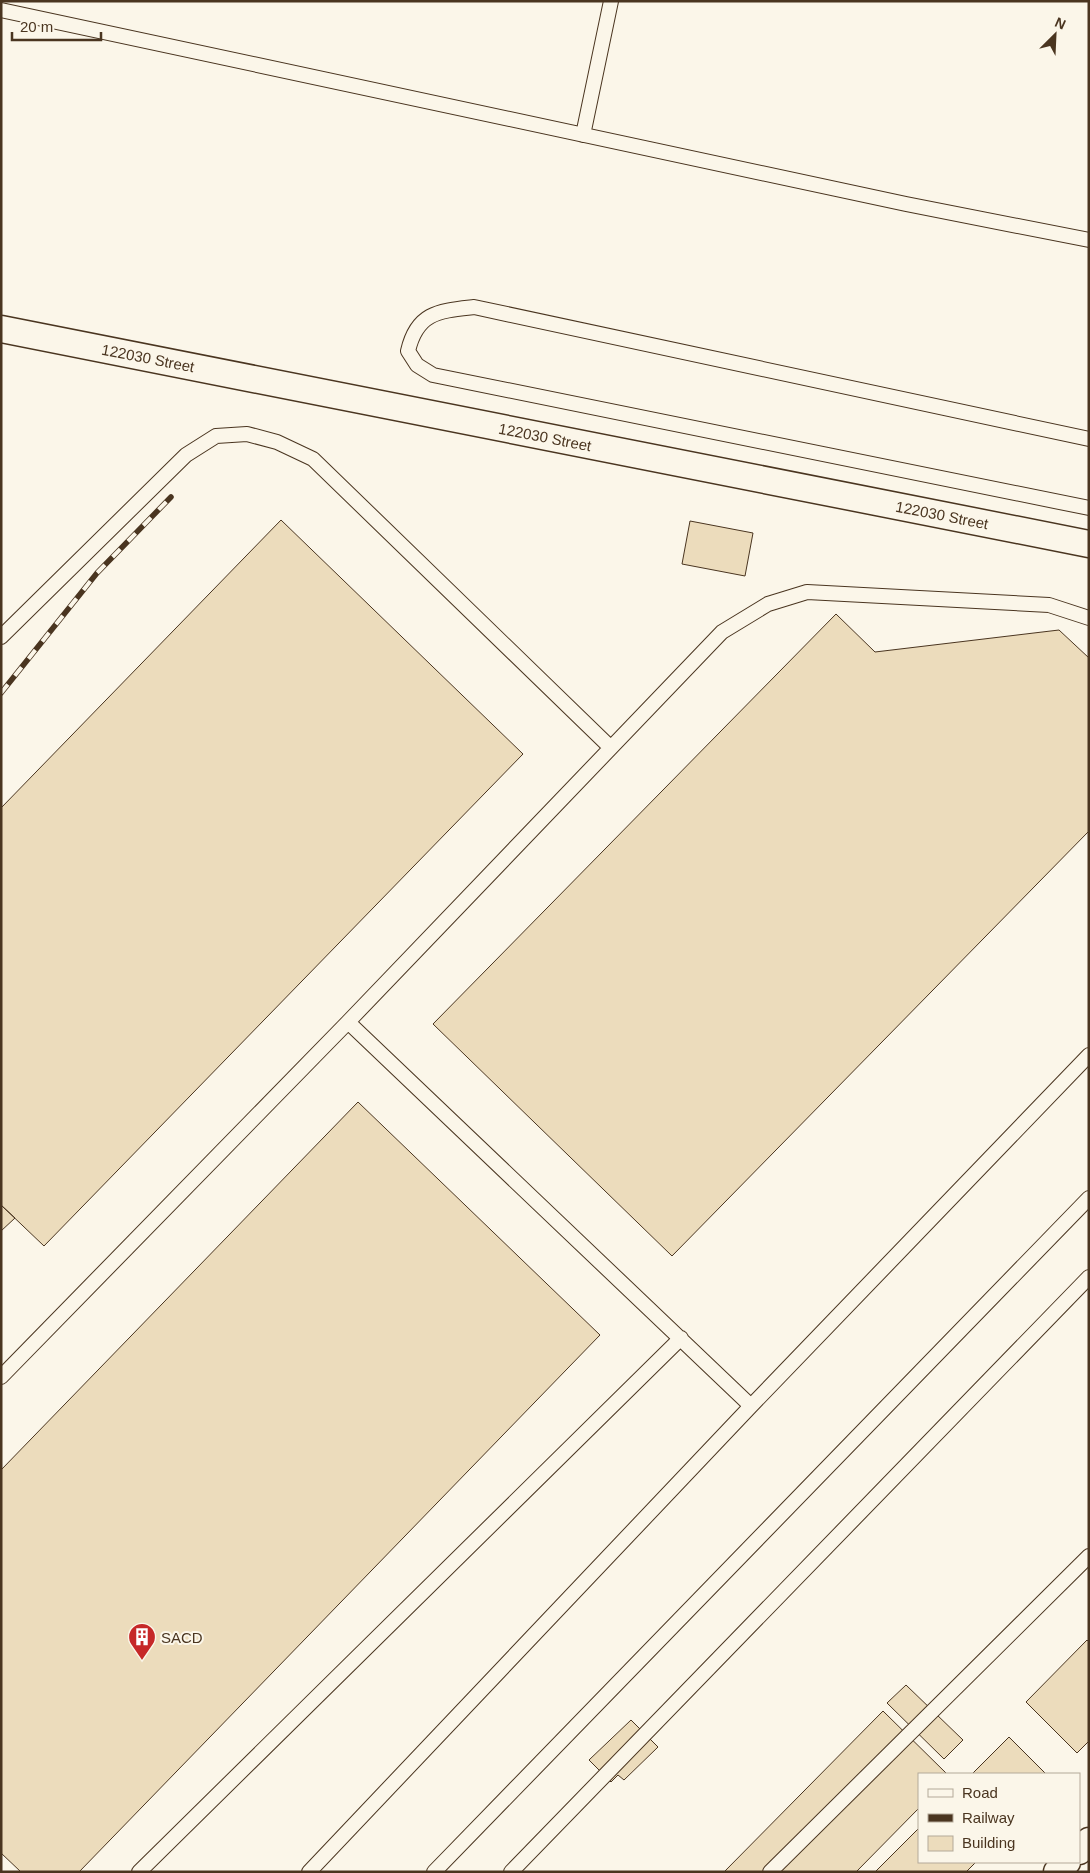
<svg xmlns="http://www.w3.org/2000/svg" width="1090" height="1873" font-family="Helvetica,sans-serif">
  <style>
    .building { fill: #ecdcbc; stroke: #4a3520 }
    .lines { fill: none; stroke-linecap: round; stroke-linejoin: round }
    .service-casing { stroke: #4a3520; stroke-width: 16 }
    .minor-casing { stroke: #4a3520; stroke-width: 29 }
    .service { stroke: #fbf6e9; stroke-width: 14 }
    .minor { stroke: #fbf6e9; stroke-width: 26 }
    .rail-casing { stroke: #4a3520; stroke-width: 5.5 }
    .rail { stroke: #fbf6e9; stroke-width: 4; stroke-dasharray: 11; stroke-linecap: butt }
    .labels { text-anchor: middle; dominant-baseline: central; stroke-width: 4; stroke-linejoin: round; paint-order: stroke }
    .street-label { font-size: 15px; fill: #4a3520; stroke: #fbf6e9 }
    .poi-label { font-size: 15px; fill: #4a3520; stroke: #fbf6e9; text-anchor: start }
  </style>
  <rect width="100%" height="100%" fill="#fbf6e9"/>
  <!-- building -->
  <path class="building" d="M281 520 523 754 44 1246 1 1205V808Z
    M690 521 753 533 745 576 682 564Z
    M836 614 875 652 1059 630 1089 658V831L672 1256 433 1024Z
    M358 1102 600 1335 79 1872H21L1 1853V1470Z
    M1 1205 15 1218 1 1231Z
    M1087 1640 1089 1642V1741L1077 1753 1026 1702Z
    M906 1685 963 1740 944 1759 887 1703Z
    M883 1711 947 1774H919V1808L856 1872H724Z
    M631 1720 658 1747 624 1780 618 1775 611 1782 589 1760Z
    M1009 1737 1046 1774H972Z
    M919 1828V1862H976L966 1872H875Z"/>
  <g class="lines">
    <defs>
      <path id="service" d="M1 10 906 204 1089 240
        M583 135 611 1
        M1089 439 474 307C439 311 417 312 408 351L417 365 433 375 1089 508
        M1 637 186 455 216 436 247 434 277 442 313 459 610 747
        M348 1022 751 1406
        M1 1377 348 1022 722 632 768 604 807 592 1049 605 1089 618
        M139 1872 681 1338
        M309 1872 751 1406 1089 1055
        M434 1872 1089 1198
        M511 1872 1089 1277
        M770 1872 1089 1556"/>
      <path id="minor" d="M1 329 1089 544
        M1079 1851 1089 1841
        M1057 1872 1067 1862"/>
    </defs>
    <!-- service casing -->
    <use href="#service" class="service-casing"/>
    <!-- minor casing -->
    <use href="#minor" class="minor-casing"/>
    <!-- service -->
    <use href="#service" class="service"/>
    <!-- minor -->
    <use href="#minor" class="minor"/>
    <defs>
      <path id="rail" d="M1 693 97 573 171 497"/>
    </defs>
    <!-- rail casing -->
    <use href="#rail" class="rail-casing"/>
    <!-- rail -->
    <use href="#rail" class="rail"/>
  </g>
  <!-- icons -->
  <defs>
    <symbol id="building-pin" viewBox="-11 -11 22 30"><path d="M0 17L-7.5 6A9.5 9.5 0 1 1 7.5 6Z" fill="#c62828" stroke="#fbf6e9"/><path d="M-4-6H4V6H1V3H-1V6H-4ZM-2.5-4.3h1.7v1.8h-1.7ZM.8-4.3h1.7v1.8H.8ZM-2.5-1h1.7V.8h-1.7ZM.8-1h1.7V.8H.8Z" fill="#fff"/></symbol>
  </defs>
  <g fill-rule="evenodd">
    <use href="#building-pin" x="126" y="1621" width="32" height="43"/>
  </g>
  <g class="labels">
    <!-- street labels -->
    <g class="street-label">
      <text transform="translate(148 358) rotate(11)">122030 Street</text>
      <text transform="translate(545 437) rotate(11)">122030 Street</text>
      <text transform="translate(942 515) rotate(11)">122030 Street</text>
    </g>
    <!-- poi labels -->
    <g class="poi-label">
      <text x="161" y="1637">SACD</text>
    </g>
  </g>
  <!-- border -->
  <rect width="1090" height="1873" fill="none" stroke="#4a3520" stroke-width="5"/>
  <!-- legend -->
  <rect x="918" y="1773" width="162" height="90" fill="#fbf6e9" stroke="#b4a999"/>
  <rect x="928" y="1789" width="25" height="8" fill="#fbf6e9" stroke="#b4a999"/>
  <text x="962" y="1798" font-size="15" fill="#4a3520">Road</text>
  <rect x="928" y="1814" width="25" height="8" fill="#4a3520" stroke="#b4a999"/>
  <text x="962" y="1823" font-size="15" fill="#4a3520">Railway</text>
  <rect x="928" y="1836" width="25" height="15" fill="#ecdcbc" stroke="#b4a999"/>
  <text x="962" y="1848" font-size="15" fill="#4a3520">Building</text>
  <!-- north arrow -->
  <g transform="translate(1055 35) rotate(24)" stroke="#fbf6e9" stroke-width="4" paint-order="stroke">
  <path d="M0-4L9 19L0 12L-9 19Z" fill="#4a3520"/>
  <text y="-8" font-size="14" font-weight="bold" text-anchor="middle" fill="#4a3520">N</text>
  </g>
  <!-- scale -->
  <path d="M12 32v8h89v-8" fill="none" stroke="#4a3520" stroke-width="2.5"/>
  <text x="20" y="32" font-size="15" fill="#4a3520" stroke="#fbf6e9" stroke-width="4" paint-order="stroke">20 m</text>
</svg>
